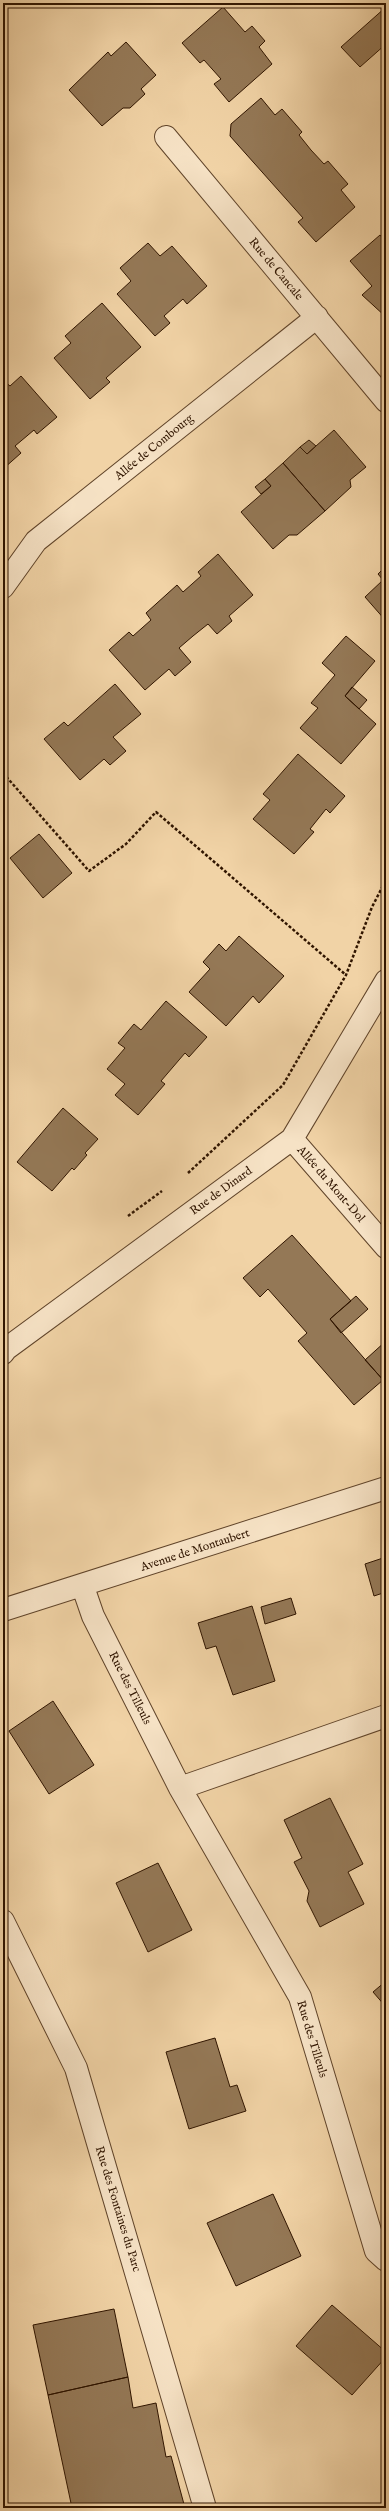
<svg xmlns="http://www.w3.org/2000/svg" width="389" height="2511" font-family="'IM FELL English',serif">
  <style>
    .building { fill: #947856; stroke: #301500 }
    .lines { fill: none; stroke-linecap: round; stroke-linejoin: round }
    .minor-casing { stroke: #60442a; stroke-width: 24 }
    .path { stroke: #301500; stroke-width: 2.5; stroke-dasharray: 3 2; stroke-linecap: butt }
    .minor { stroke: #f6e2c5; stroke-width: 22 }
    .labels { text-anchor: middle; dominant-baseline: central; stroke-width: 3; stroke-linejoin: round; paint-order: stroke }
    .street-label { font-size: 12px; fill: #301500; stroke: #f6e2c5 }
  </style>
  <rect width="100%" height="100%" fill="#f1d3a6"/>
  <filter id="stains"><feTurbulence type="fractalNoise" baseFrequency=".005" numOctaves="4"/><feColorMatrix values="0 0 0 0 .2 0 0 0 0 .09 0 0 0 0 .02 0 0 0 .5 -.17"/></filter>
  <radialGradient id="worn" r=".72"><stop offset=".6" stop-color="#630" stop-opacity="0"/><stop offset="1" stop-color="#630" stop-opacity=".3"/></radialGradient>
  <!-- building -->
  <path class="building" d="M223 7 245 32 252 26 265 41 259 47 272 64 229 102 214 84 221 79 204 60 200 63 182 43Z
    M386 7V44L360 67 341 47Z
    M126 42 156 75 141 89 145 94 130 108H123L102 126 69 90 108 52 111 56Z
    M261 98 275 115 282 109 302 132 299 135 311 150 324 164 328 161 348 184 341 190 355 207 316 242 298 222 303 218 230 136 231 124Z
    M380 235 386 242V317L362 295 372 286 350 261Z
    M148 243 160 256 172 246 207 286 187 304 183 299 164 316 170 323 155 336 117 294 131 281 120 268Z
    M102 303 141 347 106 378 110 382 90 399 54 358 71 343 65 336Z
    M21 376 57 417 37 434 34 430 15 446 21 453 3 469V380L10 386Z
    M334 430 366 467 350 480 351 487 325 511 283 463 300 447 307 454Z
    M309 440 316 446 307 454 300 447Z
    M283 463 325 511 297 535H289L273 549 241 512 271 486 265 479Z
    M265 479 271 486 261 494 255 487Z
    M218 554 253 595 229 616 232 621 217 634 208 624 193 636 179 648 191 662 175 676 169 669 145 690 109 650 129 632 133 636 151 620 146 613 177 585 183 592 201 576 198 572Z
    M386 566V621L365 597 383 580 378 574Z
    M346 636 375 661 345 696 376 724 341 764 300 728 318 708 311 703 335 675 322 663Z
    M115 684 141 714 113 737 126 751 110 765 104 759 80 780 44 739 64 722 68 726Z
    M352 687 367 700 359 709 345 696Z
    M298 754 345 796 330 813 326 809 310 829 314 832 294 854 253 819 270 800 263 794Z
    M39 834 72 873 43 898 10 858Z
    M239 936 284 976 259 1003 253 996 226 1026 189 992 210 969 203 962 219 944 226 951Z
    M166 1001 207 1037 189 1057 185 1053 161 1081 165 1084 138 1115 115 1095 125 1084 107 1069 125 1048 118 1043 134 1024 141 1030Z
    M63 1108 98 1139 85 1153 87 1155 74 1170 72 1168 52 1191 17 1162Z
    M292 1235 351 1301 330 1319 383 1380 354 1405 298 1341 307 1333 268 1289 260 1297 243 1278Z
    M356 1296 368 1309 341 1333 330 1319Z
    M386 1341V1383L365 1360Z
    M386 1557V1592L374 1596 365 1564Z
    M291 1598 296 1614 265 1624 261 1607Z
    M252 1606 275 1681 233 1695 216 1646 206 1649 198 1623Z
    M53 1701 94 1765 49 1794 9 1731Z
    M330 1798 363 1864 348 1872 364 1904 320 1927 307 1901 309 1891 294 1862 302 1858 284 1820Z
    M158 1863 192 1930 148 1952 116 1883Z
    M386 1981V2007L373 1992Z
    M215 2038 230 2087 237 2085 246 2111 189 2129 166 2052Z
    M273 2194 301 2256 236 2286 207 2223Z
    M332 2305 386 2352V2357L352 2395 296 2346Z
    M114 2309 128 2377 48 2395 33 2325Z
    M128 2377 133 2408 156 2403 166 2457 171 2456 185 2508H72L48 2395Z"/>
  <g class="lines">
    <defs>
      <path id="minor" d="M166 137 386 401
        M3 587 36 541 317 317
        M292 1139 386 1247
        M3 1353 6 1349 292 1139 386 981
        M83 1587 93 1616 180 1788 300 1997 376 2251 386 2260
        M3 1610 386 1488
        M180 1788 386 1716
        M3 1921 76 2068 205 2508"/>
    </defs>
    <!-- minor casing -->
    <use href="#minor" class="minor-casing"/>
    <!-- path -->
    <path class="path" d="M3 773 89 871 126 844 156 812 346 975
      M188 1173 283 1085 346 975 372 907 386 880
      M128 1216 162 1191"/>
    <!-- minor -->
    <use href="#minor" class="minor"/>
  </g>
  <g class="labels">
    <!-- street labels -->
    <g class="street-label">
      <text transform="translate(276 269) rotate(50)">Rue de Cancale</text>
      <text transform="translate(154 447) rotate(-39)">Allée de Combourg</text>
      <text transform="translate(331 1184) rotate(49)">Allée du Mont-Dol</text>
      <text transform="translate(221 1191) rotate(-36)">Rue de Dinard</text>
      <text transform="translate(195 1550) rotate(-18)">Avenue de Montaubert</text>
      <text transform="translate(130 1688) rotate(63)">Rue des Tilleuls</text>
      <text transform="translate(312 2039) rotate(73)">Rue des Tilleuls</text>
      <text transform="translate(118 2209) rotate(73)">Rue des Fontaines du Parc</text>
    </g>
  </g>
  <!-- margin -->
  <rect width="389" height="2511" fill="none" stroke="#f1d3a6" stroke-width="16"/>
  <rect x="4" y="4" width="381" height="2503" fill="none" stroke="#301500" stroke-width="2"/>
  <rect x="8" y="8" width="373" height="2495" fill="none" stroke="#301500"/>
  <rect width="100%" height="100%" filter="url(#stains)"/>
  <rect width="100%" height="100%" fill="url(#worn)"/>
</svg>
